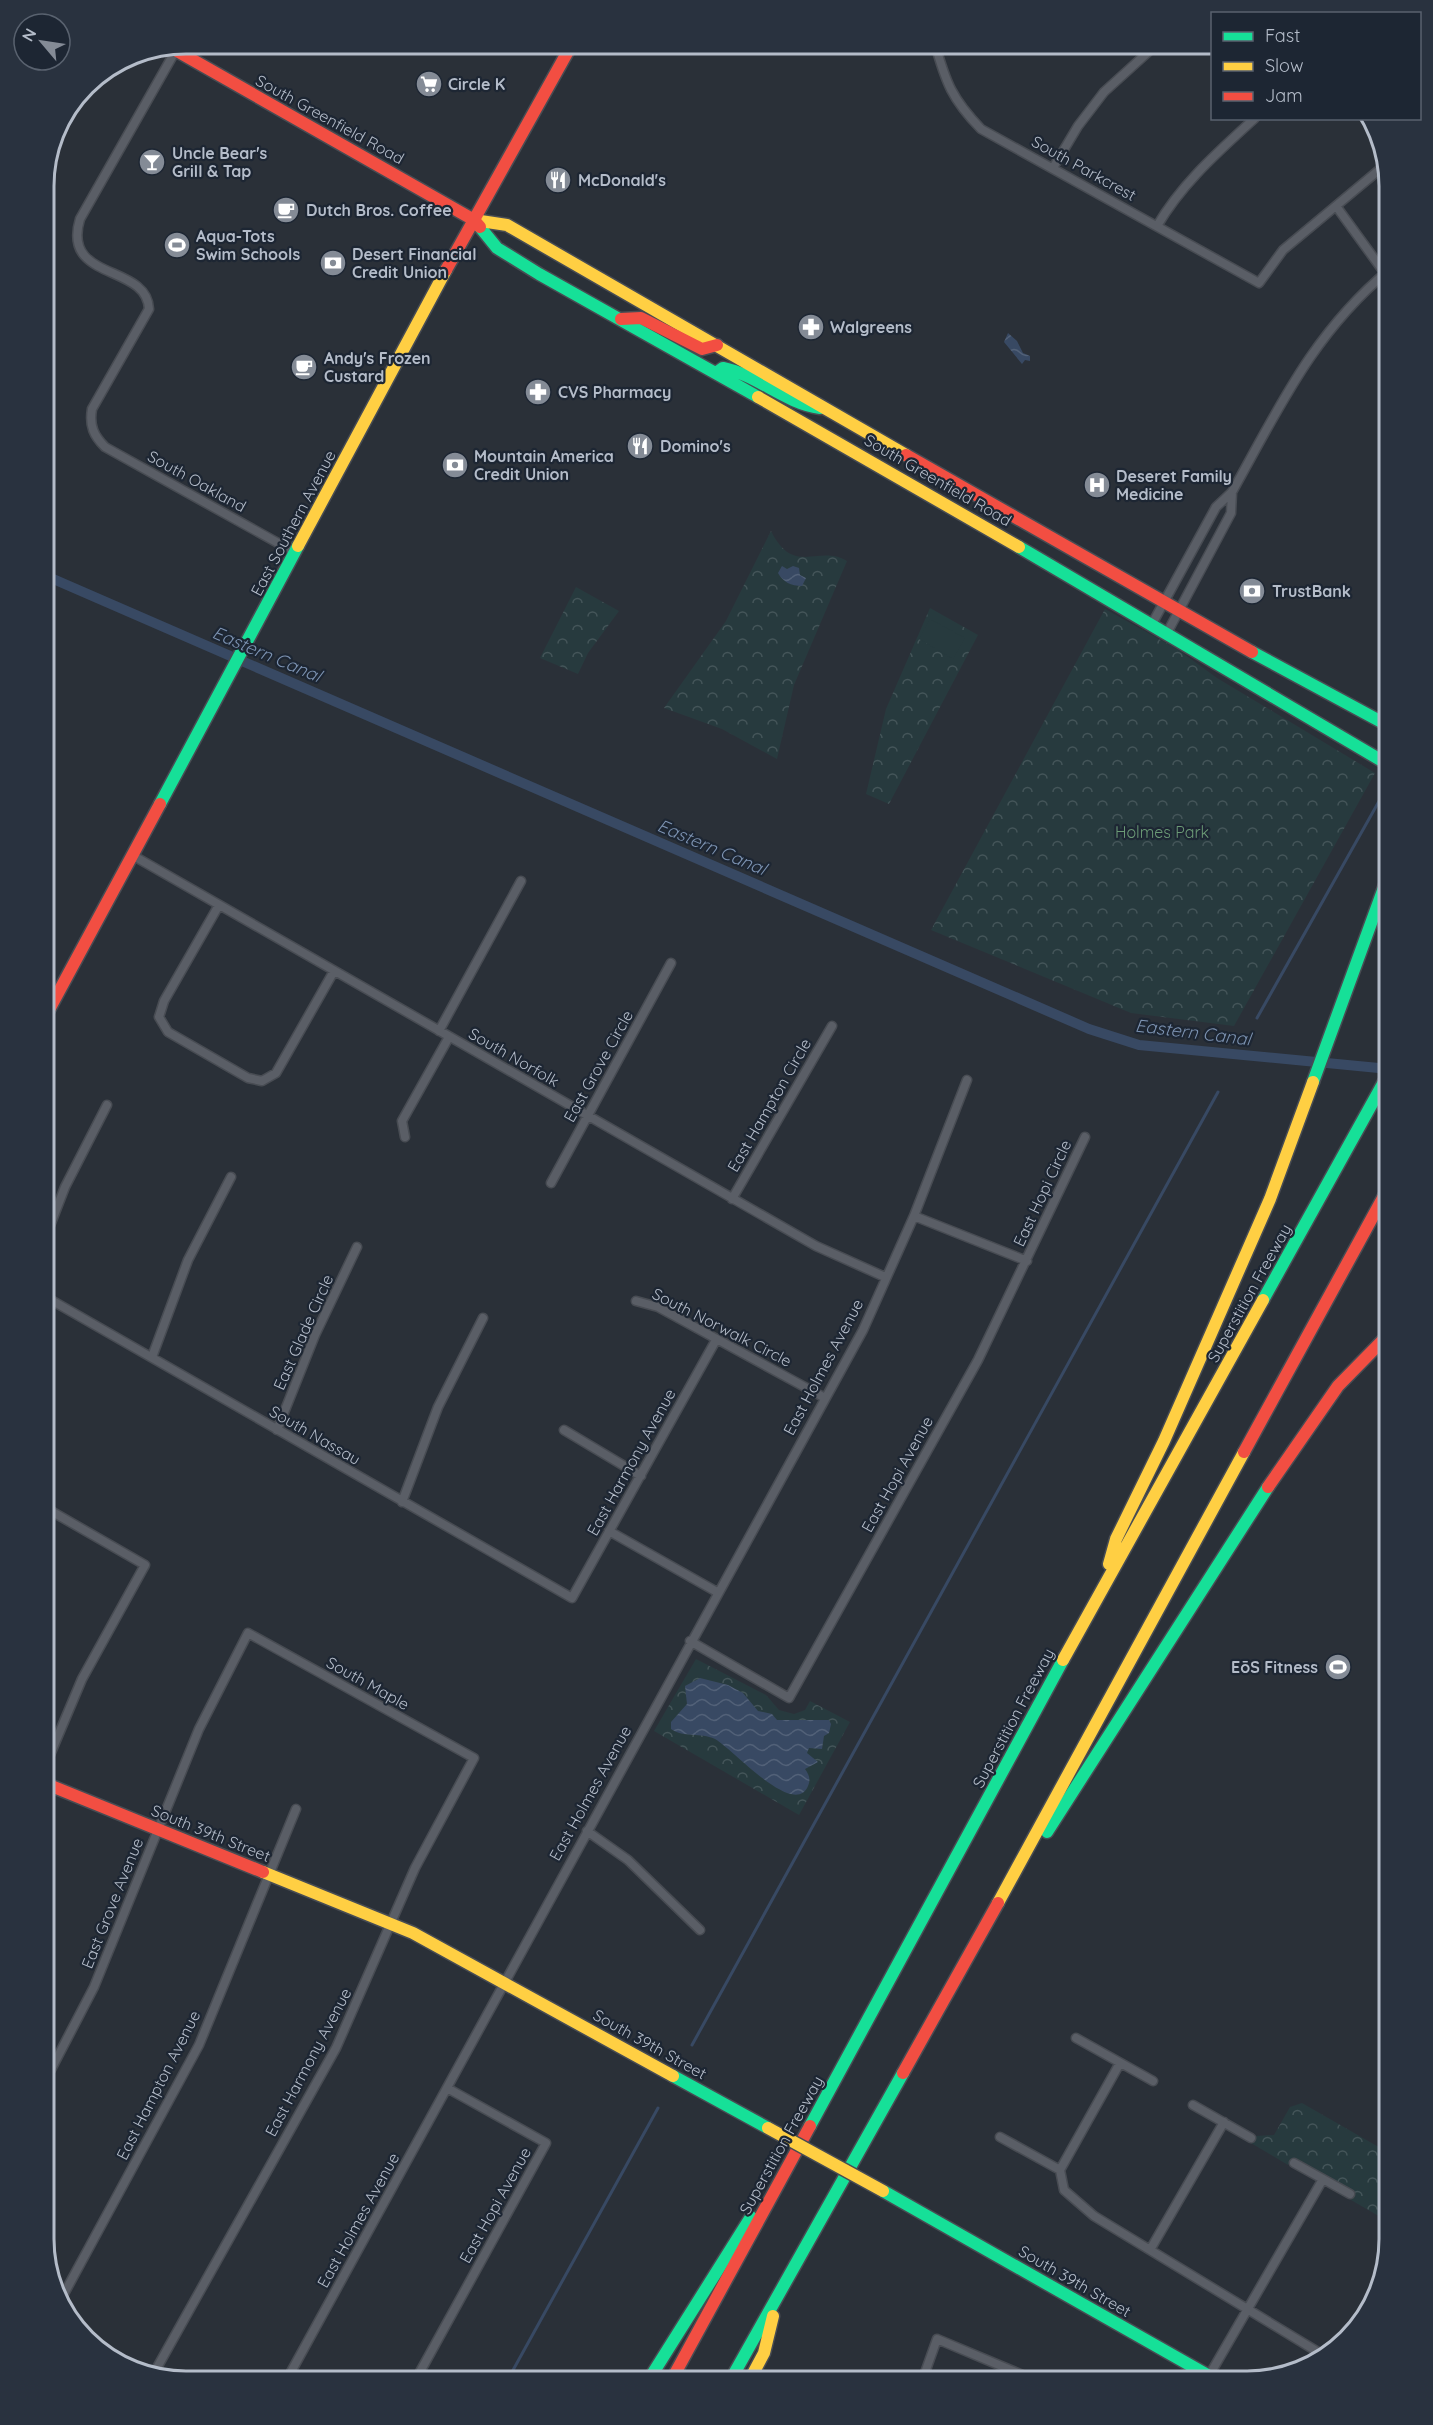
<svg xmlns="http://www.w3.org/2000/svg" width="1433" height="2425" font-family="Quicksand,sans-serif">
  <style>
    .forest { fill: url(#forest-crowns) }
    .pitch { fill: #273a3e }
    .water { fill: url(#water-waves) }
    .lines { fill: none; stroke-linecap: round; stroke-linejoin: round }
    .stream { stroke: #384963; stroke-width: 3 }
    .canal { stroke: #384963; stroke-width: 10 }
    .street-casing { stroke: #484c53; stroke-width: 11 }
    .fast-casing { stroke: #484c53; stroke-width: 15 }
    .slow-casing { stroke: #484c53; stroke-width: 15 }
    .jam-casing { stroke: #484c53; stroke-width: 15 }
    .street { stroke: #5a5e66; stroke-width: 8 }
    .fast { stroke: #16e098; stroke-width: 12 }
    .slow { stroke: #ffcf43; stroke-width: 12 }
    .jam { stroke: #f24e42; stroke-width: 12 }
    .slow-bridge-casing { stroke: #484c53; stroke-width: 15; stroke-linecap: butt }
    .slow-bridge { stroke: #ffcf43; stroke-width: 12 }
    .labels { text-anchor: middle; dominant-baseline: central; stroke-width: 4.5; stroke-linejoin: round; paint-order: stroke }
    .poi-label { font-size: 16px; font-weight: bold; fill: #b4bcc9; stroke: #1d2633; text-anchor: start }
    .street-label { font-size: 16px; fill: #b4bcc9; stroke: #1d2633 }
    .park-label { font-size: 16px; fill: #6b9a76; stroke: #1d2633 }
    .water-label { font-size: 18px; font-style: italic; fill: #7c92b1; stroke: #1d2633 }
    .rim { fill: none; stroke: #b4bcc9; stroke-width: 3 }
  </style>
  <defs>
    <pattern id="forest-crowns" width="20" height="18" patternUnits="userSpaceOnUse" patternTransform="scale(1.5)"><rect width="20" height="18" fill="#273a3e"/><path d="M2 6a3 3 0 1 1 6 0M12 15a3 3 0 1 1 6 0" fill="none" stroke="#445559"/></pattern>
    <pattern id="water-waves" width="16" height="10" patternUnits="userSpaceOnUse" patternTransform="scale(1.5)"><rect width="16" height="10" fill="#384963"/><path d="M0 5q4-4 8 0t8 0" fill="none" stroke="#526178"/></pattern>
  </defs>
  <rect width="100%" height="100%" fill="#2a3038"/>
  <!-- forest -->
  <path class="forest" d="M771 531C794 577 818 544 847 561L794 685 777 759 722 729 664 708 726 621Z
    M576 587 619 611 588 653 578 674 540 658Z
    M930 608 978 635 889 804 866 794 886 709Z
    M1105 609 1177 649 1217 678 1375 773 1234 1026 1131 1013 931 930Z
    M696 1659 766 1695 779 1710 794 1714 805 1710 810 1701 850 1722 799 1815 654 1731Z
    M1302 2103 1389 2153V2222L1351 2200 1354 2192 1293 2158 1288 2165 1251 2143 1256 2136 1274 2135 1290 2107Z"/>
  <!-- pitch -->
  <path class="pitch" d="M930 619 965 638 953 659 919 639Z"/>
  <!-- water -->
  <path class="water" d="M1008 333 1017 341 1023 353 1030 356V361L1025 360 1022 364 1004 342Z
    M782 566 787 569 793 566 799 568 800 575 806 578 802 586C791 586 783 582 778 573Z
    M700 1678 728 1685 743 1693 758 1711 772 1714 777 1720H829L831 1724 829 1733 824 1736 822 1749 809 1748 807 1753 818 1762 805 1769C809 1775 811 1779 808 1786 794 1819 732 1748 715 1739 700 1732 684 1738 671 1729V1722L687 1704 685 1686Z"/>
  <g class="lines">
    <!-- stream -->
    <path class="stream" d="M1257 1018 1387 787
      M692 2045 1218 1092
      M507 2381 658 2108"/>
    <!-- canal -->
    <path class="canal" d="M44 575 1089 1029 1139 1045 1389 1069"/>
    <defs>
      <path id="street" d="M935 44C946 83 952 99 981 129L1259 283 1283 250 1385 165
        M176 50 80 219C61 282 147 263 149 309L92 409C89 426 94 436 105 447L296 553
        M1053 168 1078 126 1104 92 1157 44
        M1336 206 1389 279
        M1157 226C1182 183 1218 152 1255 118
        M1152 624 1216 507 1232 492C1279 408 1313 333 1389 270
        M1167 633 1231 513 1232 492
        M44 691 49 681
        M132 855 816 1246 885 1277
        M219 905 164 1001 159 1017 168 1032 248 1078 262 1081 276 1073 334 971
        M44 994 54 1000
        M439 1031 521 881
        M405 1137 402 1121 449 1037
        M551 1183 671 963
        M732 1199 832 1026
        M914 1216 1027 1261
        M44 1241 65 1187 107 1105
        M44 1296 572 1598 716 1340
        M636 1301 658 1307 825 1398
        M152 1357 188 1260 231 1177
        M277 1430 315 1335 357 1247
        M564 1430 641 1476
        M402 1502 438 1407 483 1318
        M609 1531 717 1592
        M690 1641 789 1698 978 1360 1085 1137
        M44 1769 82 1679 145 1565 44 1507
        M587 1831 628 1860 700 1930
        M1076 2038 1153 2081
        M1120 2063 1060 2170 1064 2190 1094 2216 1323 2355
        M44 2083 94 1987 199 1729 248 1633 474 1758 415 1868 336 2048 154 2373
        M1193 2105 1251 2138
        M1000 2137 1060 2170
        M1294 2163 1350 2194
        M1150 2250 1224 2122
        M59 2303 199 2045 296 1809
        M290 2375 301 2381
        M286 2381 863 1330 914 1216 967 1080
        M415 2381 546 2143 447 2088
        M922 2381 937 2339 1037 2381
        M1206 2381 1323 2179"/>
      <path id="fast" d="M480 227 497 248 539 274 758 397
        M716 373 723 368C758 375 784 403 820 408
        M1019 547 1389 765
        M1252 652 1389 726
        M160 804 298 546
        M1313 1082 1389 874
        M1263 1300 1389 1073
        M1047 1832 1268 1487
        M673 2076 768 2128
        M810 2126 1063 1660
        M883 2191 1218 2381
        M648 2381 751 2217
        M730 2381 903 2073"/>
      <path id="slow" d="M474 220 507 225 906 455
        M758 397 1019 547
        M298 546 446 270
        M1109 1564 1116 1539 1164 1441 1270 1199 1313 1082
        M1063 1660 1263 1300
        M263 1872 413 1933 673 2076
        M998 1903 1244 1452
        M749 2381 764 2353 773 2316"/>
      <path id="jam" d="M170 47 474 220 480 227
        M446 270 572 44
        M621 319 641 318 702 349 717 345
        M906 455 1252 652
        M44 1019 160 804
        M1244 1452 1389 1187
        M1268 1487 1338 1386 1389 1334
        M44 1783 263 1872
        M903 2073 998 1903
        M671 2381 810 2126"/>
    </defs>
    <!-- street casing -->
    <use href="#street" class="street-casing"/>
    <!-- fast casing -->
    <use href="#fast" class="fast-casing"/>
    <!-- slow casing -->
    <use href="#slow" class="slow-casing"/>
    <!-- jam casing -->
    <use href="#jam" class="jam-casing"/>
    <!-- street -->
    <use href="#street" class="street"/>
    <!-- fast -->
    <use href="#fast" class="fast"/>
    <!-- slow -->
    <use href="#slow" class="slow"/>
    <!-- jam -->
    <use href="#jam" class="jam"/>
    <defs>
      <path id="slow-bridge" d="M768 2128 883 2191"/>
    </defs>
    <!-- slow-bridge casing -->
    <use href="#slow-bridge" class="slow-bridge-casing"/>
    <!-- slow-bridge -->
    <use href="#slow-bridge" class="slow-bridge"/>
  </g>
  <!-- icons -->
  <defs>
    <symbol id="supermarket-disc" viewBox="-11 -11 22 22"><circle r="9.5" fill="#848b96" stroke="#1d2633"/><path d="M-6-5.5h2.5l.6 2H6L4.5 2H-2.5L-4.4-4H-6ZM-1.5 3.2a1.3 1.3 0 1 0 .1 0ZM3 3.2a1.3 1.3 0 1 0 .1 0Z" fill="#fff"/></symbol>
    <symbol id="bar-disc" viewBox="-11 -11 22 22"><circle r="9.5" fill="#848b96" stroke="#1d2633"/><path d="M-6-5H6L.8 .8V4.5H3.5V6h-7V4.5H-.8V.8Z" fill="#fff"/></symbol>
    <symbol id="restaurant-disc" viewBox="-11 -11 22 22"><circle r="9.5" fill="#848b96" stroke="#1d2633"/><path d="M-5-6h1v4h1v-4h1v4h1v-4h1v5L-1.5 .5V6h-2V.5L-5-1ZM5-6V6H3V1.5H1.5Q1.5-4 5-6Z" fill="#fff"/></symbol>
    <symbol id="cafe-disc" viewBox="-11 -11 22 22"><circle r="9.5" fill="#848b96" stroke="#1d2633"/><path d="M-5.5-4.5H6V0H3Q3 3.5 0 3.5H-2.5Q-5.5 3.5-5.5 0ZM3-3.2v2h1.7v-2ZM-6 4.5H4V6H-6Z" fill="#fff"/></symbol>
    <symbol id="stadium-disc" viewBox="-11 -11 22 22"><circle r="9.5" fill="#848b96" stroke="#1d2633"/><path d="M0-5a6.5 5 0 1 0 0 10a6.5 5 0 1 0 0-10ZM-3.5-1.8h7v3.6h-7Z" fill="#fff"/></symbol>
    <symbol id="bank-disc" viewBox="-11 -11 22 22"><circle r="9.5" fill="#848b96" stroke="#1d2633"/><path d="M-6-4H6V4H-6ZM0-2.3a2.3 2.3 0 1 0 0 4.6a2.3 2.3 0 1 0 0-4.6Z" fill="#fff"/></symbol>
    <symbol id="pharmacy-disc" viewBox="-11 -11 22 22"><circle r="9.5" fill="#848b96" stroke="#1d2633"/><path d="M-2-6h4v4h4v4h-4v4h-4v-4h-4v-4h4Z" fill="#fff"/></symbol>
    <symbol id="hospital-disc" viewBox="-11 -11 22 22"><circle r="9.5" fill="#848b96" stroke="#1d2633"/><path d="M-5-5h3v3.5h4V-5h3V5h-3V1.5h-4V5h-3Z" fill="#fff"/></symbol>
  </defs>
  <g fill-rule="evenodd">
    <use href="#supermarket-disc" x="414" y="69" width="30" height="30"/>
    <use href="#bar-disc" x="137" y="147" width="30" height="30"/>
    <use href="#restaurant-disc" x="543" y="165" width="30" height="30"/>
    <use href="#cafe-disc" x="271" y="195" width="30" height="30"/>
    <use href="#stadium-disc" x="162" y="230" width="30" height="30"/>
    <use href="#bank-disc" x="318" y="248" width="30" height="30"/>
    <use href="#pharmacy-disc" x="796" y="312" width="30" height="30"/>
    <use href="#cafe-disc" x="289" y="352" width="30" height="30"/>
    <use href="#pharmacy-disc" x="523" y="377" width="30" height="30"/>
    <use href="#restaurant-disc" x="625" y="431" width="30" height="30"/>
    <use href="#bank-disc" x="440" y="450" width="30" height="30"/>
    <use href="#hospital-disc" x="1082" y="470" width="30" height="30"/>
    <use href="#bank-disc" x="1237" y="576" width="30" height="30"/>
    <use href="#stadium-disc" x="1323" y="1652" width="30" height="30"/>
  </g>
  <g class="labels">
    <!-- poi labels -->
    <g class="poi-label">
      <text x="448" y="84">Circle K</text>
      <text x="172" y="153">Uncle Bear's<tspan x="172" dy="18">Grill &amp; Tap</tspan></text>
      <text x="578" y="180">McDonald's</text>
      <text x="306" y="210">Dutch Bros. Coffee</text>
      <text x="196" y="236">Aqua-Tots<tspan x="196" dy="18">Swim Schools</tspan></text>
      <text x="352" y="254">Desert Financial<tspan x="352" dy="18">Credit Union</tspan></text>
      <text x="830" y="327">Walgreens</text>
      <text x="324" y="358">Andy's Frozen<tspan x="324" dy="18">Custard</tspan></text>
      <text x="558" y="392">CVS Pharmacy</text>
      <text x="660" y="446">Domino's</text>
      <text x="474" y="456">Mountain America<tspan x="474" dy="18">Credit Union</tspan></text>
      <text x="1116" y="476">Deseret Family<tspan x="1116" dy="18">Medicine</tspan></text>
      <text x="1272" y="591">TrustBank</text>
      <text x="1318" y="1667" text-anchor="end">EōS Fitness</text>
    </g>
    <!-- street labels -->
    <g class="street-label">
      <text transform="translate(330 119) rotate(29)">South Greenfield Road</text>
      <text transform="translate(1084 168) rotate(29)">South Parkcrest</text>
      <text transform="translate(938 480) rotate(30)">South Greenfield Road</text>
      <text transform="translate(197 481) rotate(29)">South Oakland</text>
      <text transform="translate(293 523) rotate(-62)">East Southern Avenue</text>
      <text transform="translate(514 1057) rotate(30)">South Norfolk</text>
      <text transform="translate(598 1066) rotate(-61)">East Grove Circle</text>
      <text transform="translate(769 1105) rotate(-60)">East Hampton Circle</text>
      <text transform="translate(1042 1193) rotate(-65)">East Hopi Circle</text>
      <text transform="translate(1249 1293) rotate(-61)">Superstition Freeway</text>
      <text transform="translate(722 1327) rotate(27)">South Norwalk Circle</text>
      <text transform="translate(303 1332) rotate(-66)">East Glade Circle</text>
      <text transform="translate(823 1367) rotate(-62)">East Holmes Avenue</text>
      <text transform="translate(315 1435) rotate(30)">South Nassau</text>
      <text transform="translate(631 1462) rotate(-61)">East Harmony Avenue</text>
      <text transform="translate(897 1474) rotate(-61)">East Hopi Avenue</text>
      <text transform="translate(368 1683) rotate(29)">South Maple</text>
      <text transform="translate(1013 1718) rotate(-62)">Superstition Freeway</text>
      <text transform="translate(590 1793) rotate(-61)">East Holmes Avenue</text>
      <text transform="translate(211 1833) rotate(22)">South 39th Street</text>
      <text transform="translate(112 1903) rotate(-68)">East Grove Avenue</text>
      <text transform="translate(650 2044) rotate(29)">South 39th Street</text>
      <text transform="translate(308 2062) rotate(-62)">East Harmony Avenue</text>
      <text transform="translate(158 2085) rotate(-63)">East Hampton Avenue</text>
      <text transform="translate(781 2145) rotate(-61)">Superstition Freeway</text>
      <text transform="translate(495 2205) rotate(-61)">East Hopi Avenue</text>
      <text transform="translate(358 2220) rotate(-61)">East Holmes Avenue</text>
      <text transform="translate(1075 2281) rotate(30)">South 39th Street</text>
    </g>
    <!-- park labels -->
    <g class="park-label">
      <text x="1162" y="832">Holmes Park</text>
    </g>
    <!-- water labels -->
    <g class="water-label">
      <text transform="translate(267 654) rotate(23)">Eastern Canal</text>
      <text transform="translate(712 847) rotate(23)">Eastern Canal</text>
      <text transform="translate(1193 1032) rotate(7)">Eastern Canal</text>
    </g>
  </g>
  <!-- crop -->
  <path d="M0 0H1433V2425H0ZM186 54H1247A132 132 0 0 1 1379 186V2239A132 132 0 0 1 1247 2371H186A132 132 0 0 1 54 2239V186A132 132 0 0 1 186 54Z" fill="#29323f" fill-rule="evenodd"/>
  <path class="rim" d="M186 54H1247A132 132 0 0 1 1379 186V2239A132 132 0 0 1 1247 2371H186A132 132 0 0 1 54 2239V186A132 132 0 0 1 186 54Z"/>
  <!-- legend -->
  <rect x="1211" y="12" width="210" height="108" fill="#1d2633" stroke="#59626f" stroke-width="1.5"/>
  <rect x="1223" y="32" width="30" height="9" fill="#16e098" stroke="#59626f" stroke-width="1.5"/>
  <text x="1265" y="42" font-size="18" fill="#b4bcc9">Fast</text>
  <rect x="1223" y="62" width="30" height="9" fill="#ffcf43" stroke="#59626f" stroke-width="1.5"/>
  <text x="1265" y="72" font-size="18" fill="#b4bcc9">Slow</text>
  <rect x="1223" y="92" width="30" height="9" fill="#f24e42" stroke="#59626f" stroke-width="1.5"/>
  <text x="1265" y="102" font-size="18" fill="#b4bcc9">Jam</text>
  <!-- north arrow -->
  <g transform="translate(42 42) rotate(299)"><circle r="28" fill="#1d2633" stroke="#59626f" stroke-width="1.5"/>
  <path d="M0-4.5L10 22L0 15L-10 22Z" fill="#848b96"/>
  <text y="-9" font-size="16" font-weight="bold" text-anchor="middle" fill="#b4bcc9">N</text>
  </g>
</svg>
